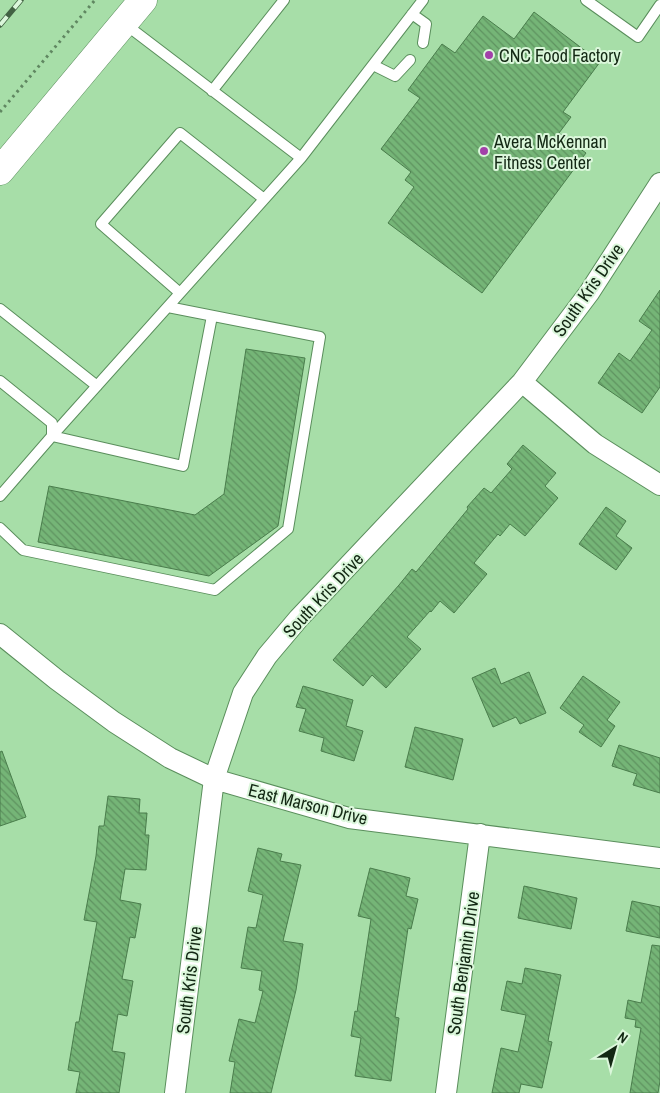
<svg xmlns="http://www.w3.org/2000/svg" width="660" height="1093" font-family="'Archivo Narrow',sans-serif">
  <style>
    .building { fill: url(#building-back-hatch); stroke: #4a7d4c }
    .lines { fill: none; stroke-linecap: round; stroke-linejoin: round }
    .service-casing { stroke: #5a8e5c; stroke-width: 12 }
    .minor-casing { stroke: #5a8e5c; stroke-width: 22 }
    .secondary-casing { stroke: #5a8e5c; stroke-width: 29 }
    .path { stroke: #608761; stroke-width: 3; stroke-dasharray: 2.5 4; stroke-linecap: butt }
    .service { stroke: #fff; stroke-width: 10 }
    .minor { stroke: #fff; stroke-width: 20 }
    .secondary { stroke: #fff; stroke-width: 28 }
    .rail-casing { stroke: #426243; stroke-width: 5.5 }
    .rail { stroke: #dbf7db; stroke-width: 4; stroke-dasharray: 11; stroke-linecap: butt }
    .poi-dot { fill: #a241a9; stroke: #dbf7db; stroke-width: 2 }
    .labels { text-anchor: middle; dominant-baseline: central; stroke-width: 4; stroke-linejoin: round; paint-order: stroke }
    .poi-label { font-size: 18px; fill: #132814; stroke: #dbf7db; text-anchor: start }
    .street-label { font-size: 18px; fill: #132814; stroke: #dbf7db }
  </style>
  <defs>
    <pattern id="building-back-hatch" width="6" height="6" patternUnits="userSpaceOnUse" patternTransform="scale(1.25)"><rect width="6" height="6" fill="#75b577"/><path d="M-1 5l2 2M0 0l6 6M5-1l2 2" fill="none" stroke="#5f9360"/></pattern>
  </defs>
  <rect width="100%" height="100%" fill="#a7dea8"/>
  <!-- building -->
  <path class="building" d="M534 12 600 62 563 112 571 117 559 133 586 153 482 293 388 223 414 187 405 180 411 172 381 149 420 98 408 90 442 44 455 53 483 16 514 39Z
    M660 290V387L642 413 598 383 619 353 630 361 652 330 639 321Z
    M246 349 305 358 278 526 209 576 38 542 49 486 195 515 224 494Z
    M523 445 556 473 545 486 558 498 525 536 510 524 500 536 498 534 474 563 487 574 454 613 440 601 431 612 430 611 407 637 421 649 386 688 372 675 363 686 333 660 399 585 412 569 416 572 468 509 467 507 484 488 491 493 512 469 507 464Z
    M606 507 626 521 616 536 632 548 616 570 579 544Z
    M495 668 501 684 529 672 546 713 520 724 516 717 493 727 472 678Z
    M583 676 620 702 607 720 615 726 601 747 579 732 584 725 560 708Z
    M303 686 353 700 346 726 363 731 354 761 321 751 324 738 299 731 306 709 296 707Z
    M415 727 463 739 453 780 405 767Z
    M619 745 660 758V793L633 785 637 774 612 766Z
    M2 751 26 817 0 826V752Z
    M108 796 140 799 139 813H147L145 835H149L146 870 125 869 120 900 141 904 135 938 130 937 122 979 133 981 127 1016 118 1014 112 1051 125 1053 119 1093H76L80 1072 68 1070 76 1022H79L97 922 84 920 96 856 99 826H104Z
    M258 848 282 854 280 861 301 865 283 941 303 944 296 990 271 1093H230L235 1062 229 1061 239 1019 255 1023 263 991 259 990 262 971 241 968 248 927 256 928 263 895 248 891Z
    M370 868 410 878 406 896 418 899 411 929 408 928 395 1017 399 1018 391 1081 355 1076 361 1038 351 1036 355 1011 357 1012 371 919 358 916Z
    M524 886 577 898 571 929 518 918Z
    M632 901 660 907V938L626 931Z
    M652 945 660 946V1081L658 1093H630L641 1028 635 1027 636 1020 625 1018 628 1000 641 1003Z
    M525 968 561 975 548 1041 552 1042 542 1088 521 1084 519 1093H492L501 1048 518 1052 526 1015 501 1010 507 981 522 984Z"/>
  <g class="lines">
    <defs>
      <path id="service" d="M586 0 638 37 660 5
        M412 14 426 24 423 43
        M125 24 301 158 52 436 183 466 212 316
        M373 65 395 76 410 60
        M212 91 284 0
        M301 158 423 0
        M180 293 101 224 180 133 264 199
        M0 309 97 386
        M0 381 52 423V436L0 496
        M0 528 23 550 215 590 288 529 320 337 168 307"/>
      <path id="minor" d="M522 382 595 444 660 485
        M0 634 57 680 114 722 170 758 214 779 349 818 660 858
        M175 1093 214 779 243 693 267 656 299 618 522 382 589 293 660 183
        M446 1093 480 834"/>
      <path id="secondary" d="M0 171 143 0"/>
    </defs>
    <!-- service casing -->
    <use href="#service" class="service-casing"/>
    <!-- minor casing -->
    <use href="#minor" class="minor-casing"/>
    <!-- secondary casing -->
    <use href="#secondary" class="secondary-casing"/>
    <!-- path -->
    <path class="path" d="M0 112 95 0"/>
    <!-- service -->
    <use href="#service" class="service"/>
    <!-- minor -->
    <use href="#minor" class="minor"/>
    <!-- secondary -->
    <use href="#secondary" class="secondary"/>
    <defs>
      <path id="rail" d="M0 25 21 0"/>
    </defs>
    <!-- rail casing -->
    <use href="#rail" class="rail-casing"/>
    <!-- rail -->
    <use href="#rail" class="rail"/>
  </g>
  <!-- markers -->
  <g class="poi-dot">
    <circle cx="489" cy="55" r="5"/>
    <circle cx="484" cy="151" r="5"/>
  </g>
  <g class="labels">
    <!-- poi labels -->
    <g class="poi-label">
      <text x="499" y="55">CNC Food Factory</text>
      <text x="494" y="141">Avera McKennan<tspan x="494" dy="21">Fitness Center</tspan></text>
    </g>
    <!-- street labels -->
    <g class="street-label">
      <text transform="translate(588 290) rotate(-55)">South Kris Drive</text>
      <text transform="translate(323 595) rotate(-47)">South Kris Drive</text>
      <text transform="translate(308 804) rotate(14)">East Marson Drive</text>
      <text transform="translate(463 963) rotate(-82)">South Benjamin Drive</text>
      <text transform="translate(189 980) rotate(-83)">South Kris Drive</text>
    </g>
  </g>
  <!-- north arrow -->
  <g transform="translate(615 1048) rotate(37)" stroke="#dbf7db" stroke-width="4" paint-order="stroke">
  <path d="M0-4L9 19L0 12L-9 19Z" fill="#132814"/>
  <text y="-8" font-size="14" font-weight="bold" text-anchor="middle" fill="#132814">N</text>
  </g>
</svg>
